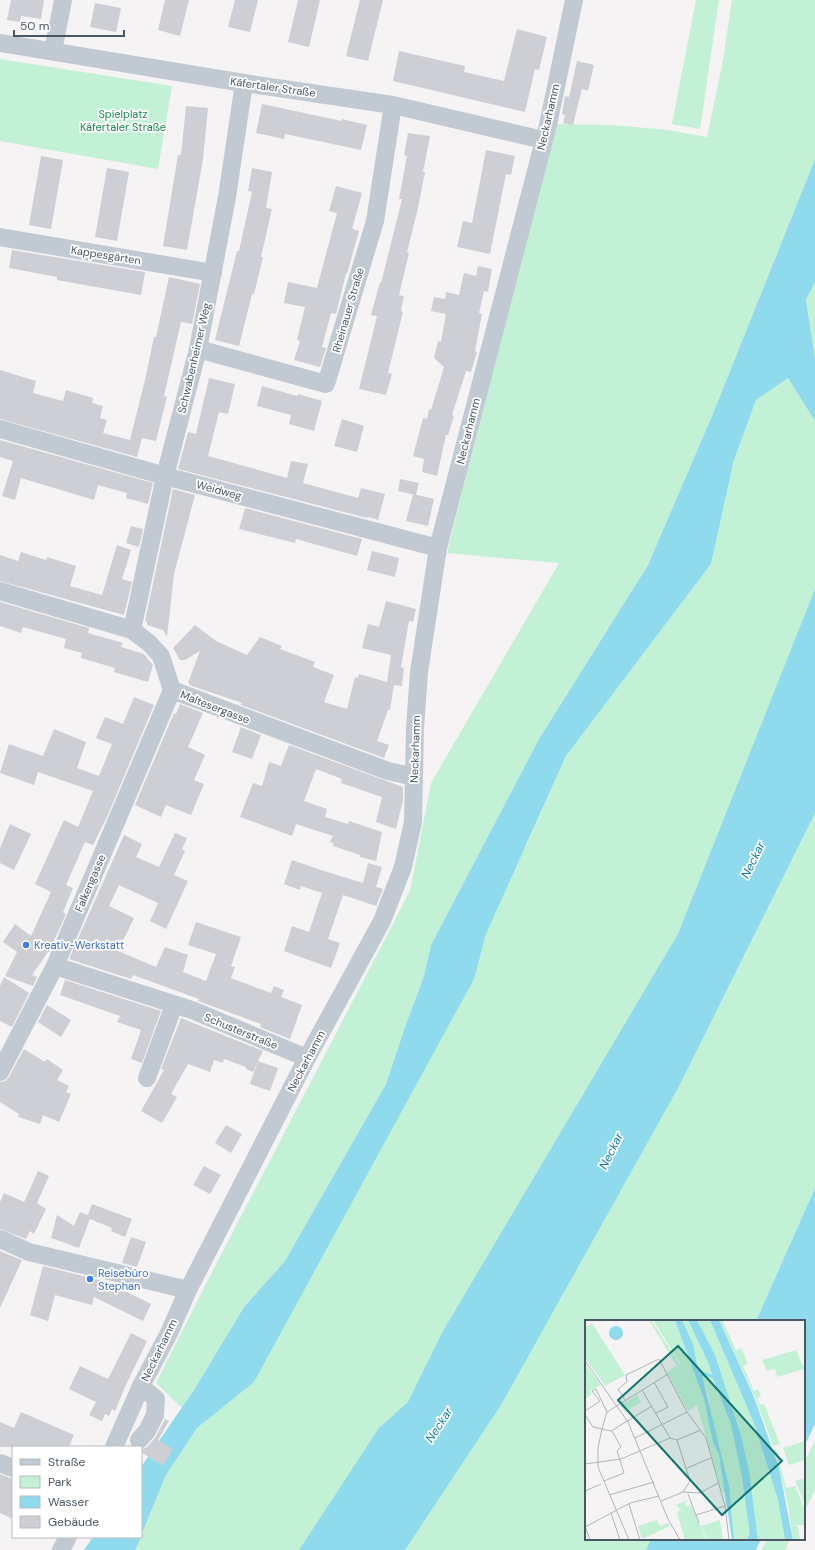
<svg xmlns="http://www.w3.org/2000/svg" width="815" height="1550" font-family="'DM Sans',sans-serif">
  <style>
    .green { fill: #c3f1d5 }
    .water { fill: #90daee }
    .building { fill: #cdcfd5 }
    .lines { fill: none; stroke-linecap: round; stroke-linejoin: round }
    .minor { stroke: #c1cad2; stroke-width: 18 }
    .shop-dot { fill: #3f7fe0; stroke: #fff; stroke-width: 1.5 }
    .labels { text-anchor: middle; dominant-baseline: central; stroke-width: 3.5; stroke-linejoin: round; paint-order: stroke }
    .street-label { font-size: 11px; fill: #4a5661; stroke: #fff }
    .park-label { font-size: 11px; fill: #17864f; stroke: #fff }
    .shop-label { font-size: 11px; fill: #366cbe; stroke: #fff; text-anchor: start }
    .water-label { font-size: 12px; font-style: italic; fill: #0c7c9b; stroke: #fff }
    .inset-road { fill: none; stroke: #b1b4b9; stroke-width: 1 }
    .view { fill: #0f766e; fill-opacity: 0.15; stroke: #0f766e; stroke-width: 2 }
    .inset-edge { fill: none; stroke: #4a5661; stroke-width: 2 }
  </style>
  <rect width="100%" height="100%" fill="#f5f3f3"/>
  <!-- green -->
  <path class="green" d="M696 0H719L700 129 672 124Z
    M732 0H815V159L712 416 648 565 539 739 431 945 424 976 405 1027 386 1084 285 1261 244 1307 194 1390 182 1408 156 1383 211 1274 410 891 431 783 559 563 447 553 554 124 613 125 668 130 707 137 723 60Z
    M0 59 172 86 158 169 0 141Z
    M815 282V1188L756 1321H586V1539H651L646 1550H133L141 1537 166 1475 197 1428 206 1421 242 1369 307 1283 353 1199 514 865 527 844 566 756 711 564 734 460 756 400 788 378 794 387 814 356 806 300Z
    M815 1440V1490L804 1512V1463Z
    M767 1539H790L785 1550H761Z"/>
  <!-- water -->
  <path class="water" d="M815 159V282L806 300 815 359V421L788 378 756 400 734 460 711 564 566 756 486 934 474 979 254 1382 197 1428 166 1475 141 1536V1467L194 1390 244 1307 285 1261 386 1084 405 1027 424 976 431 945 539 739 648 565 712 416Z
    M815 589V813L678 1088 501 1405 405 1550H299L379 1428 408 1402 443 1331 678 934Z
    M815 1188V1424L804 1447V1321H756Z
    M93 1537H141L135 1550H84Z
    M651 1539H761L756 1550H646Z"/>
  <!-- building -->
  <path class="building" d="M11 0H44L41 19 21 16 20 22 7 20Z
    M165 0H189L180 36 158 30Z
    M235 0H258L250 32 228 27Z
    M298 0H320L309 47 288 42Z
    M360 0H383L368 61 346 56Z
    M95 3 121 8 116 32 90 27Z
    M517 29 547 37 539 70 535 69 525 112 393 81 399 51 465 66 464 72 504 81Z
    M577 61 594 65 588 91 582 89 573 125 563 123 565 115 562 114 565 96 569 97Z
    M262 104 342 121V119L367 125 361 150 285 134 284 139 256 133Z
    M186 106 208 108 203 159 187 250 163 246 178 155H181Z
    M408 133 430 136 423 172H425L418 208 407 252 409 253 399 295 404 296 401 311 403 312 388 373 392 374 386 395 359 389 377 316 371 315 380 282 381 283 402 199H399L407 156 404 155Z
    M486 150 515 156 511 175 506 174 490 254 457 247 463 221 472 223Z
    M41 156 63 160 51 229 29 225Z
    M107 168 129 172 117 241 95 237Z
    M252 168 272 172 266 208 272 209 261 257H263L254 294H252L239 346 215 340 237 251H239L252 192 248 191Z
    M336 186 362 193 352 229 359 231 347 274H346L336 314 331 313 322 347 326 348 320 367 294 360 300 341 297 340 305 307 284 303 288 282 317 288 337 213 329 211Z
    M12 250 145 272 141 295 57 280V277L9 268Z
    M478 266 492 269 488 292 484 291 479 313 482 314 475 351 477 352 471 372 466 371 452 415 454 416 448 435H446L437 476 422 472 424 459 413 456 423 418 427 419 429 409 431 410 444 367 434 358 438 341 441 342 446 314 431 311 434 297 445 299 446 292 459 295 464 273 476 276Z
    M169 277 200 284 192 324 181 322 164 396 167 397 156 441 142 438 137 457 0 419V370L36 381 33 393 63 401 66 390 93 398 92 403 103 406 100 418 107 420 103 433 130 440 145 380 154 337H156Z
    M209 378 235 384 228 414 219 412 208 456 287 478 291 461 308 464 303 483 358 498 361 488 385 494 378 520 368 517 367 518 178 469 188 432 196 434Z
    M262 386 297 396 298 394 322 401 314 431 289 424 291 415 257 406Z
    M342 419 364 426 357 452 334 446Z
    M0 440 153 483 148 504 126 498 127 493 98 485 94 500 21 478 15 500 2 496 13 461 0 457Z
    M400 479 419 483 416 495 398 491Z
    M173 489 195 495 174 574 167 637 163 630 147 625V622L145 621Z
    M413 494 434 499 428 526 406 521Z
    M245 508 362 539 357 556 296 539 295 543 239 529Z
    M131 526 143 529 139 547 126 543Z
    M117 545 131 550 122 579 132 582 124 615 0 581V555L18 561 21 552 46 560 47 557 76 566 70 586 102 595Z
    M372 551 399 558 395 577 367 570Z
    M386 601 416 609 413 622 409 621 401 667 404 668 402 686 394 685 390 710H388L377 741 389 745 384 758 241 705 242 703 189 685 190 684 188 683 200 651 185 660H180L173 648 195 625 216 641 247 655 260 637 282 646 280 649 315 662 313 667 334 675 324 702 347 709 355 677 358 678 359 674 387 682 391 655 362 648 368 624 379 627Z
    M0 602 89 628 88 633 123 643 121 647 144 654 153 665 148 682 114 672 115 668 81 658 82 653 64 648 66 639 23 627 21 633 0 626Z
    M134 697 154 705 107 817 93 845 85 842 66 885 73 888 63 912 66 914 49 952H48L32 975 37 977 33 986 5 976 17 952 3 942 15 924 31 936 51 892 35 884 64 820 78 827 93 791 38 772 34 785 0 773 9 744 43 756 54 729 86 742 77 768 99 776 112 744 96 738 105 717 123 724Z
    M180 704 203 713 188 747 205 755 194 780 204 784 191 815 166 805 161 817 135 805 174 713 176 714Z
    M241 727 261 735 252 759 232 752Z
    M289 745 403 787V800L396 829 376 822 382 797 341 783 342 779 316 769 304 801 327 809 325 817 348 824 349 821 382 832 376 861 360 857V855L333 846 334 843 330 842 333 836 296 824 292 836 240 817 253 783 262 786 269 762 281 766Z
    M10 824 31 834 14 870 0 863V848Z
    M175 833 187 838 182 849 185 851 174 875 188 881 166 929 150 921 158 903 119 885 109 906 134 918 118 951 156 967 165 947 188 955 183 972 206 981 216 954 188 945 196 922 241 937 231 966 235 967 231 978 271 993 274 986 284 990 281 997 302 1005 290 1039 260 1027 261 1024 198 1001 199 999 133 975 131 979 69 959 124 835 142 844 136 857 159 867Z
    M292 860 321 870 363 883 368 863 382 867 376 887 383 889 376 906 343 895 328 939 340 943 331 968 284 951 292 926 309 932 322 893 301 886 300 890 284 884Z
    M4 977 29 993 12 1027 0 1021V986Z
    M65 980 161 1011 142 1063 131 1059 141 1030 117 1022 120 1016 60 995Z
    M47 1005 71 1020 61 1037 38 1022Z
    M181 1018 263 1051 258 1061 278 1068 270 1091 250 1084 258 1061 253 1072 246 1069V1067L224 1059 223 1063 214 1060 210 1072 188 1064 171 1094 177 1097 162 1123 141 1111 164 1070 161 1069Z
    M24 1049 45 1062 47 1059 63 1070 57 1080 69 1086 66 1092 71 1094 59 1122 43 1115 40 1124 18 1117 19 1114 0 1102V1082L5 1081 9 1077Z
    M226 1125 242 1134 231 1153 215 1143Z
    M204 1166 221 1175 210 1194 193 1185Z
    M38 1171 49 1176 37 1203 46 1209 34 1234 30 1231 26 1239 0 1229V1202L4 1193 24 1202Z
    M92 1204 132 1219 125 1237 111 1231 112 1228 90 1219 79 1248 51 1238 57 1215 74 1226 80 1212 88 1215Z
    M131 1237 146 1242 137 1267 122 1263Z
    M0 1251 22 1260 0 1308Z
    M43 1266 107 1282 151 1304 143 1321 94 1297 92 1305 55 1295 48 1321 30 1315Z
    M131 1333 147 1341 125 1387 115 1411 112 1409 109 1416 105 1414 102 1421 89 1415 96 1402 69 1389 80 1366 108 1379Z
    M21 1412 74 1435 69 1447H0V1422L14 1428Z
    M165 1419 169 1421 158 1440 173 1449 163 1466 141 1452V1450L147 1447 155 1438Z
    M0 1474 13 1479V1519L0 1513Z"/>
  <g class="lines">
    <!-- minor -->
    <path class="minor" d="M0 43 244 83 393 105 543 140
      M53 51 63 0
      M0 237 213 273
      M198 349 326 384 375 221 393 105
      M0 429 165 476 438 548
      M0 591 132 630 149 643 161 656 172 690 388 771 414 777
      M132 630 165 476 198 349 227 197 244 83
      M55 966 192 1010 307 1058
      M0 1072 55 966 172 690
      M147 1078 174 1005
      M0 1239 29 1252 188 1290
      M139 1440 147 1431 155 1415 156 1399 141 1386
      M114 1447 141 1386 169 1333 188 1290 307 1058 382 921 403 867 413 822 415 728 419 672 438 548 548 125 574 0
      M0 1463 13 1468
      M61 1550 68 1537"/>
  </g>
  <!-- markers -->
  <g class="shop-dot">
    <circle cx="26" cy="945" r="4"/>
    <circle cx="90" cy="1279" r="4"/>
  </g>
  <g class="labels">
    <!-- street labels -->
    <g class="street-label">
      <text transform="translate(273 87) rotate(8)">Käfertaler Straße</text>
      <text transform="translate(548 117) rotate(-77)">Neckarhamm</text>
      <text transform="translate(106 255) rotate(9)">Kappesgärten</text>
      <text transform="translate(348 310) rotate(-74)">Rheinauer Straße</text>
      <text transform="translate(194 358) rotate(-77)">Schwabenheimer Weg</text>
      <text transform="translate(468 431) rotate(-76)">Neckarhamm</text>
      <text transform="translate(219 490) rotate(15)">Weidweg</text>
      <text transform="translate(215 707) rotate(21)">Maltesergasse</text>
      <text transform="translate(415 749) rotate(-88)">Neckarhamm</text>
      <text transform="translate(90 883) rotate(-67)">Falkengasse</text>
      <text transform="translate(241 1031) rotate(22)">Schusterstraße</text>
      <text transform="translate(306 1061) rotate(-62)">Neckarhamm</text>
      <text transform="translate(159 1350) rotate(-64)">Neckarhamm</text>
    </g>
    <!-- park labels -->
    <g class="park-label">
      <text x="123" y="114">Spielplatz<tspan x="123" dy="13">Käfertaler Straße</tspan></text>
    </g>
    <!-- shop labels -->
    <g class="shop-label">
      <text x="34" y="945">Kreativ-Werkstatt</text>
      <text x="98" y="1273">Reisebüro<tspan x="98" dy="13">Stephan</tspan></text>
    </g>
    <!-- water labels -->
    <g class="water-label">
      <text transform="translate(753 860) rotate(-64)">Neckar</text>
      <text transform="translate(611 1151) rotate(-64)">Neckar</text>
      <text transform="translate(439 1425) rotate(-57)">Neckar</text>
    </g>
  </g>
  <!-- overview -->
  <g transform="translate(585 1320)">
    <rect width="220" height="220" fill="#f5f3f3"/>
    <path d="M64 0H66L94 43 91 45ZM68 0H90L95 10 119 79 128 121 134 135 140 172H137L112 85 103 91 82 52 95 43ZM97 0H125L170 106 193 180 200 220H149L141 155 125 99 123 75 116 59 117 52 113 49 107 23ZM134 0H137L151 30 156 28 163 44 158 46 169 71 173 69 176 76 172 78 175 85 179 84 195 124 188 126 170 77ZM7 3 40 55 20 66 0 38V8ZM211 30 219 49 192 57 190 49 182 51 177 40ZM0 44 16 65 5 71 7 74 0 79ZM52 75 56 82 40 92 35 86ZM220 121V140L204 145 198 128ZM189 129H191L201 168 210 166 220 190V205H208L213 206 215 220H208L203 184ZM220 158V184L210 161ZM104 179 100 182 102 187 106 185 122 220H100L92 192 95 190 92 185 88 186ZM72 200 75 206 83 203 85 206 57 219 53 206ZM135 200 138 220H123L116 206Z" fill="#c3f1d5"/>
    <path d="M90 0H97L108 24 113 49 127 55 124 44 103 0H112L130 35 156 116 164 151 173 220H161L165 214 157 157 146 104 128 58 117 56 144 166 149 220H147L134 135 128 122 119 79ZM125 0H134L169 77 194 148 208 220H200L193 180 170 106ZM24 13a7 7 0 1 1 14 0a7 7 0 1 1-14 0Z" fill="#90daee"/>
    <path class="inset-road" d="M0 41 43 102 83 199 95 220M69 62 83 87 71 93M57 70 85 118M40 80 33 69 42 62 41 55 74 39 102 92 121 118 140 186 144 220M0 91 15 81 7 71 11 69 22 92M0 95 8 107 26 111 67 86M50 118 102 92M92 120 105 161 98 172M0 144 36 139 85 118 92 120 116 110M102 148 126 138M19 161 39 153 32 131 36 127 27 111M0 171 16 164M98 172 115 173 133 163M103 174 114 203M24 175 69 162M76 181 98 172M44 184 55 220M26 193 35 220M111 195 140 186M0 206 5 220M0 207 45 183 74 176M44 220 13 147V128L17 109 22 92 83 54"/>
    <path class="view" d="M93 26 197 141 137 195 33 80Z"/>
    <rect width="220" height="220" class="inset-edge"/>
  </g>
  <!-- legend -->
  <rect x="12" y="1446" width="130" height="92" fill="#ffffff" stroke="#b7bbc0"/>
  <rect x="20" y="1459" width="20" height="6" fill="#c1cad2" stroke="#b7bbc0"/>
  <text x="48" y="1466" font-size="12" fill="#4a5661">Straße</text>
  <rect x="20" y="1476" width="20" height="12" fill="#c3f1d5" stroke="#b7bbc0"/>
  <text x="48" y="1486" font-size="12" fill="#4a5661">Park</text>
  <rect x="20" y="1496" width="20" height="12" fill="#90daee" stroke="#b7bbc0"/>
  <text x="48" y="1506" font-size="12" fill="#4a5661">Wasser</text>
  <rect x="20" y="1516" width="20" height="12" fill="#cdcfd5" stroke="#b7bbc0"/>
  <text x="48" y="1526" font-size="12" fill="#4a5661">Gebäude</text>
  <!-- scale -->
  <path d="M14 30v6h110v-6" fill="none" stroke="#4a5661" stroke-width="2"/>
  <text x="20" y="30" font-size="12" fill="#4a5661" stroke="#ffffff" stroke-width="3" paint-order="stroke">50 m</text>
</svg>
